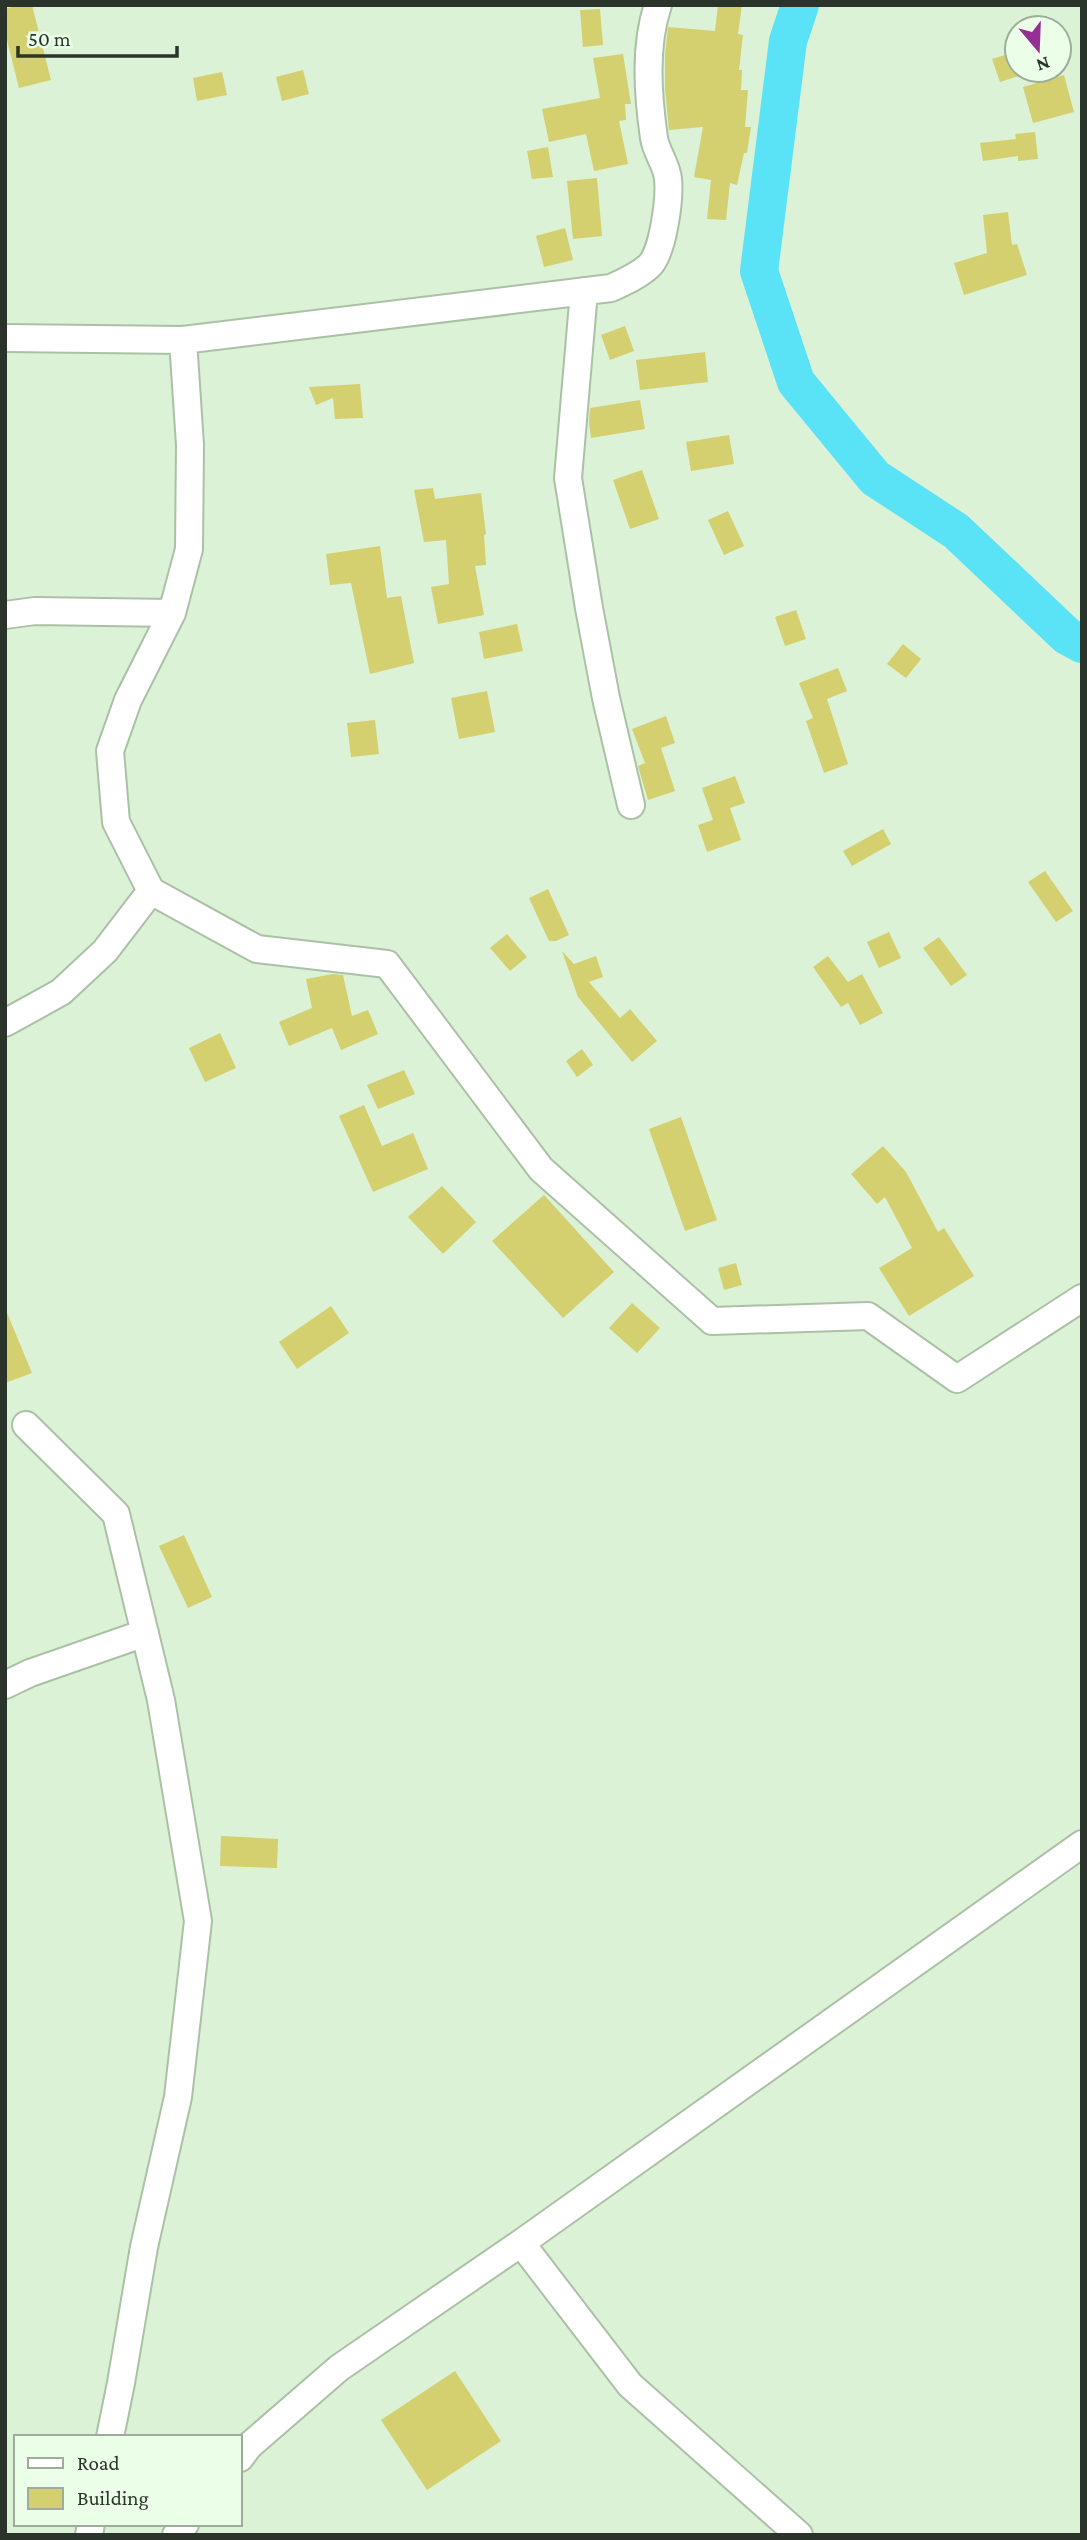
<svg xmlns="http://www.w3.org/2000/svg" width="1087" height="2540" font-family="'Crimson Pro',serif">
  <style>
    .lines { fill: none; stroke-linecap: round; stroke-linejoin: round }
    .river { stroke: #5ae2f7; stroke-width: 38 }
    .building { fill: #d4cf6f }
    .minor-casing { stroke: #abc1a6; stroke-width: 30 }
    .minor { stroke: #fff; stroke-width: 26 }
  </style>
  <rect width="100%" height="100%" fill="#dbf2d6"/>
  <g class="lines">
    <!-- river -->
    <path class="river" d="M800 5 788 41 759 271 796 382 875 478 956 531 1067 636 1082 644"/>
  </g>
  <!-- building -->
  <path class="building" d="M19 5H32L51 80 19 88 5 32V9Z
    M718 5H742L738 34 743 35 739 70H742L741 90H748L745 127H751L747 153H744L737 185 730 183 726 220 707 219 711 180 694 177 703 127 669 130 665 88V55L668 27 715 31Z
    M600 9 603 45 583 47 580 10Z
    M1012 53 1019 76 1000 82 992 59Z
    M623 54 631 104H625L626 120 619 121 628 164 594 171 586 134 549 142 542 109 600 98 593 58Z
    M303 70 309 94 282 101 276 77Z
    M222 72 227 95 197 101 193 78Z
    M1064 75 1074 112 1033 123 1023 87Z
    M1035 132 1038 159 1018 161V156L983 161 980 143 1016 139 1015 134Z
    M548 147 553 177 532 179 527 151Z
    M597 178 602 236 573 239 567 181Z
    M1008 212 1012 245 1017 244 1027 275 964 295 954 263 987 253 983 215Z
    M565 228 573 260 544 267 536 236Z
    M625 326 634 351 610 360 601 335Z
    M705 352 708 382 640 390 636 360Z
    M360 384 363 418 335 419 333 398 316 405 309 387Z
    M640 400 645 429 591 438 589 422 590 408Z
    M729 435 734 464 691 471 686 442Z
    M642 470 659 519 630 529 613 480Z
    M433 488 435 499 481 493 486 534 484 535 486 565 475 566 484 615 438 624 431 587 449 584 446 540 424 542 414 490Z
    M728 511 744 546 724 555 708 520Z
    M380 546 387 598 401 596 414 663 370 674 351 583 330 585 326 554Z
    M796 610 806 639 785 646 775 617Z
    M517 624 523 651 484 659 479 632Z
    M903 644 921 659 906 678 887 664Z
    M838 668 847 691 827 699 848 764 824 773 806 721 813 718 799 683Z
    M487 691 495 732 459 739 451 698Z
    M666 716 675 743 661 748 675 791 648 800 638 766 645 763 632 729Z
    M375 720 379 754 351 757 347 723Z
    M735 776 745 803 730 808 741 840 707 852 698 825 713 820 702 788Z
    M883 829 891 844 852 866 843 851Z
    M1045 871 1073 911 1056 922 1028 882Z
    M548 889 569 935 556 941H549L529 898Z
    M889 932 901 958 879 968 867 942Z
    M507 934 527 957 510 971 490 948Z
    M939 937 967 975 951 986 923 948Z
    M562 951 574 964 596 956 603 977 589 982 620 1018 630 1009 657 1041 632 1062 578 997Z
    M828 956 848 982 862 974 883 1013 860 1025 848 1003 841 1007 813 967Z
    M333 974 343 975 352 1016 368 1010 378 1034 341 1050 332 1028 289 1046 279 1022 312 1008 306 979Z
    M220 1033 236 1068 205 1082 189 1048Z
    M582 1049 593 1065 577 1077 566 1061Z
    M404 1070 415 1094 378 1109 367 1085Z
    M364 1105 382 1146 413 1133 428 1169 373 1192 339 1116Z
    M681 1117 717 1220 685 1231 649 1129Z
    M883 1146 906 1172 938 1232 944 1228 974 1276 909 1316 879 1268 912 1248 885 1197 877 1204 851 1174Z
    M442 1186 476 1222 443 1254 408 1217Z
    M544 1195 614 1272 563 1318 492 1241Z
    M736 1263 742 1285 724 1290 718 1268Z
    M632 1303 660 1328 637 1353 609 1328Z
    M331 1306 349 1333 297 1369 279 1342Z
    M5 1308 32 1373 5 1383Z
    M184 1535 212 1597 188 1608 159 1546Z
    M221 1836 278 1839 277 1868 220 1866Z
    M455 2371 501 2441 427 2490 381 2420Z"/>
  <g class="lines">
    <defs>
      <path id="minor" d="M584 291 568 478 589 608 606 698 631 805
        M5 338 183 340
        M5 615 35 611 172 613
        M151 891 257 949 387 964 541 1169 712 1321 868 1316 957 1379 1082 1298
        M5 1023 61 992 105 951 151 891 116 822 110 751 128 700 172 613 189 549 190 445 183 340 611 288C624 282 638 276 649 266 663 253 670 199 668 179 667 165 656 152 654 138 648 96 644 46 658 5
        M26 1425 116 1514 161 1700 198 1921 178 2097 144 2247 121 2383 110 2437
        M5 1685 30 1673 145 1633
        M521 2243 630 2385 799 2535
        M240 2458 249 2446 339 2368 521 2243 1082 1844
        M89 2535 91 2524
        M176 2535 185 2524"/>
    </defs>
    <!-- minor casing -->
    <use href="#minor" class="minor-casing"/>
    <!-- minor -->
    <use href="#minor" class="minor"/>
  </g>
  <!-- border -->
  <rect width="1087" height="2540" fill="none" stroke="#2b342a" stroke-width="14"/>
  <!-- legend -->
  <rect x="14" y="2435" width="228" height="91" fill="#ebfee7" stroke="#9ead9b" stroke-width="2"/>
  <rect x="28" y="2458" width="35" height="10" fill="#ffffff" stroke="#9ead9b" stroke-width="2"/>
  <text x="77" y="2470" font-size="21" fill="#2b342a">Road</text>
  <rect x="28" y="2488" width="35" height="21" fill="#d4cf6f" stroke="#9ead9b" stroke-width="2"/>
  <text x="77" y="2505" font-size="21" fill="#2b342a">Building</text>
  <!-- north arrow -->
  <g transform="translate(1038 49) rotate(161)"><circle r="33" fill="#ebfee7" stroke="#9ead9b" stroke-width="2"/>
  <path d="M0-5L12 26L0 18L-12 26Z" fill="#962f94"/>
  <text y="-10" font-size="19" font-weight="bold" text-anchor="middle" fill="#2b342a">N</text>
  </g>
  <!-- scale -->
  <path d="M18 46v10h159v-10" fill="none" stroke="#2b342a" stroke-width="3.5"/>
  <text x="28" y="46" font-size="21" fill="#2b342a" stroke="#ebfee7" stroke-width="5" paint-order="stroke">50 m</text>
</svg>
